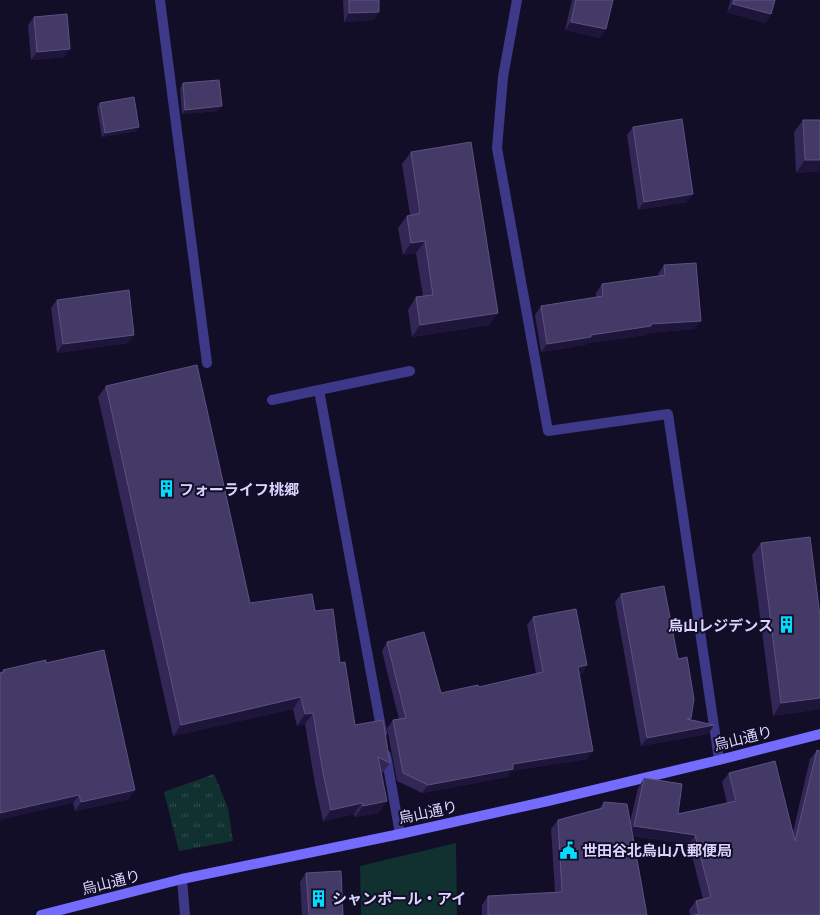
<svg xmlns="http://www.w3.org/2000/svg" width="820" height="915" font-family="'PT Sans Narrow','Noto Sans JP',sans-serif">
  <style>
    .grass { fill: url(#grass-tufts) }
    .garden { fill: #113131 }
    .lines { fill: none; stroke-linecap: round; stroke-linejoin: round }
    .street { stroke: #3d3888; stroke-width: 10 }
    .secondary { stroke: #746bff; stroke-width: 10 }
    .wall { fill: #322756 }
    .shaded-wall { fill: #1e153b }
    .building { fill: #443a68; stroke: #5c5280 }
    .labels { text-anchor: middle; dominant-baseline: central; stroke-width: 4; stroke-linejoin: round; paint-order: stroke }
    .poi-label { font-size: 15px; font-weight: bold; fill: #dbd4ff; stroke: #130e27; text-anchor: start }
    .street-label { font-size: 15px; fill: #dbd4ff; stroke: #130e27 }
  </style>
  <defs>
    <pattern id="grass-tufts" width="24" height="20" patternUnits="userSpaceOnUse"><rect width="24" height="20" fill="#113131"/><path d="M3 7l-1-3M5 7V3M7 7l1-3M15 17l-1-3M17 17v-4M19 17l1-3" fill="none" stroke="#334e50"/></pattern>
  </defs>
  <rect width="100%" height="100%" fill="#130e27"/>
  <!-- grass -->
  <path class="grass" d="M214 774 228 808 233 841 179 851 164 792Z"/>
  <!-- garden -->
  <path class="garden" d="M456 843 457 915H361L360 866Z"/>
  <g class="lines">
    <!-- street -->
    <path class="street" d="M160 0 207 363
      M517 0 503 77 497 148 548 431 668 414 719 760
      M319 390 410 371
      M272 400 319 390 382 733
      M386 755 400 834
      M182 879 185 915"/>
    <!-- secondary -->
    <path class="secondary" d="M41 915 182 879 400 834 548 801 719 760 820 734"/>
  </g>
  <!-- wall -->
  <path class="wall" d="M343 0H379V12L373 20 344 22Z
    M572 0H613L600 38 565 30Z
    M731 0H775L771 14 765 23 727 12Z
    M34 17 65 57 31 60 28 25Z
    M183 83 218 111 182 114 180 88Z
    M100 103 136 131 102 137 97 107Z
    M803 120H820V171L796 173 794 132Z
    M633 127 687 202 638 210 627 135Z
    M411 152 498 313 489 325 412 337 408 310 416 297 423 296 416 253 403 255 398 228 407 216 410 215 402 164Z
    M664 265 695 329 647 333 645 335 587 343 585 345 541 352 535 315 541 306 596 297V293L602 284 659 276 658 274Z
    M57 300 134 335 128 343 57 353 51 308Z
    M106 386 250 603 315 611 340 663 355 725 390 763 382 774H381L379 813 355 817 354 814 323 821 315 784 305 724 297 726 293 709 173 736 98 397Z
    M761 543 820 709 773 716 752 555Z
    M621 594 691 718 690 720 708 734 641 746 615 602Z
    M533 617 587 665 582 673 579 674 587 759 511 771 507 777 422 793 397 781 387 728 393 720 399 719 382 651 387 642 441 693 479 687 536 674 527 625Z
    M46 663 129 799 75 811 73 803 1 672 3 670Z
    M817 750 820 915H690L689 910 696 901 703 899 689 844 633 836 647 915H482V905L488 896 555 892 551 829 558 820 599 809 604 802 630 822 638 788 644 778 678 814 727 803 722 782 729 773 793 832 810 759Z
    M306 873 343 915H302L300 882Z"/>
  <!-- shaded-wall -->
  <path class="shaded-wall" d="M733 4 771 14 765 23 727 12Z
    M379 12 373 20 344 22 349 13Z
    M571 22 606 29 600 38 565 30Z
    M70 49 65 57 31 60 37 52Z
    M222 106 218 111 182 114 185 110Z
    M139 127 136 131 102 137 105 133Z
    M805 160H820V171L796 173Z
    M693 194 687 202 638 210 644 202Z
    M425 241 416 253 403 255 411 243Z
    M498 313 489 325 412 337 420 325Z
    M701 321 695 329 647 333 645 335 587 343 585 345 541 352 547 344 651 324Z
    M134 335 128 343 57 353 63 344Z
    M587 665 582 673 572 675 578 667Z
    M301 697 293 709 173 736 181 725Z
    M820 698V709L773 716 781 703Z
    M313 713 305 724 297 726 305 714Z
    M714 725 708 734 641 746 647 738Z
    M593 751 587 759 511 771 507 777 422 793 428 785 513 764Z
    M135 790 129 799 75 811 81 802Z
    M79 795 73 803 0 820V813Z
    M387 801 379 813 355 817 363 806Z
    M362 803 354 814 323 821 331 810Z
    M634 826 695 835 689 844 628 835Z"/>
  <!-- building -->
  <path class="building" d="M349 0H379V12L349 13Z
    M576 0H613L606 29 571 22Z
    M734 0H775L771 14 733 4Z
    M67 14 70 49 37 52 34 17Z
    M219 80 222 106 185 110 183 83Z
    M134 97 139 127 105 133 100 103Z
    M682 119 693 194 644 202 633 127Z
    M803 120H820V160H805Z
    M471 142 498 313 420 325 416 297 433 295 425 241 411 243 407 216 420 213 411 152Z
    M696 263 701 321 651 324V326L591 335V337L547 344 541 306 603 296 602 284 665 275 664 265Z
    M129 290 134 335 63 344 57 300Z
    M197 365 250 603 312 594 315 611 333 609 340 663 345 662 355 725 383 720 390 763 378 757 387 801 363 806 362 803 331 810 323 773 313 713 305 714 301 697 181 725 106 386Z
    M810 537 820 616V698L781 703 761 543Z
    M664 586 678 659 687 657 694 699 691 718 687 719 714 725 647 738 621 594Z
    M576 609 587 665 578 667 593 751 513 764V769L428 785 403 773 393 720 406 718 387 642 424 632 441 693 478 685 479 687 543 672 533 617Z
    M104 650 135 790 81 802 79 795 0 813V673L4 672 3 670 46 660V663Z
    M817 750 820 751V915H694L699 914 696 901 711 897 695 835 634 826 644 778 682 784 678 814 736 801 729 773 775 761 795 841Z
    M604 802 627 804 647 915H488V896L562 892 558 820 603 808Z
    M341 871 343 915H309L306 873Z"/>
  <!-- icons -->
  <defs>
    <symbol id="building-bare" viewBox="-9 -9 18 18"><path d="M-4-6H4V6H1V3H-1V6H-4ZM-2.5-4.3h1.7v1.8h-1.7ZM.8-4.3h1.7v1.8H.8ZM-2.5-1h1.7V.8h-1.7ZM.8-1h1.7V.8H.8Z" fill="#0df" stroke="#130e27" stroke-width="2.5" paint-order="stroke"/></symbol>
    <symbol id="civic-bare" viewBox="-9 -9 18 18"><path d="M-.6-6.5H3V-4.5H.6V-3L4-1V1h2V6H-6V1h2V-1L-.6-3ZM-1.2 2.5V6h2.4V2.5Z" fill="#0df" stroke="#130e27" stroke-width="2.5" paint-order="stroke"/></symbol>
  </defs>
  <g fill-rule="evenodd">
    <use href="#building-bare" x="154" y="476" width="25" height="25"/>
    <use href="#building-bare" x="774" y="612" width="25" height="25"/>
    <use href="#civic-bare" x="556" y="838" width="25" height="25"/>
    <use href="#building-bare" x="306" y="886" width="25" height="25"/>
  </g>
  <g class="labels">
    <!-- poi labels -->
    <g class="poi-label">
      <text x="179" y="489">フォーライフ桃郷</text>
      <text x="773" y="625" text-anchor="end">烏山レジデンス</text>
      <text x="582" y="850">世田谷北烏山八郵便局</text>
      <text x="332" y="898">シャンポール・アイ</text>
    </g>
    <!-- street labels -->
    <g class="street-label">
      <text transform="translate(743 738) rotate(-14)">烏山通り</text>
      <text transform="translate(428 812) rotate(-12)">烏山通り</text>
      <text transform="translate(111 882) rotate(-14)">烏山通り</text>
    </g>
  </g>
</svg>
